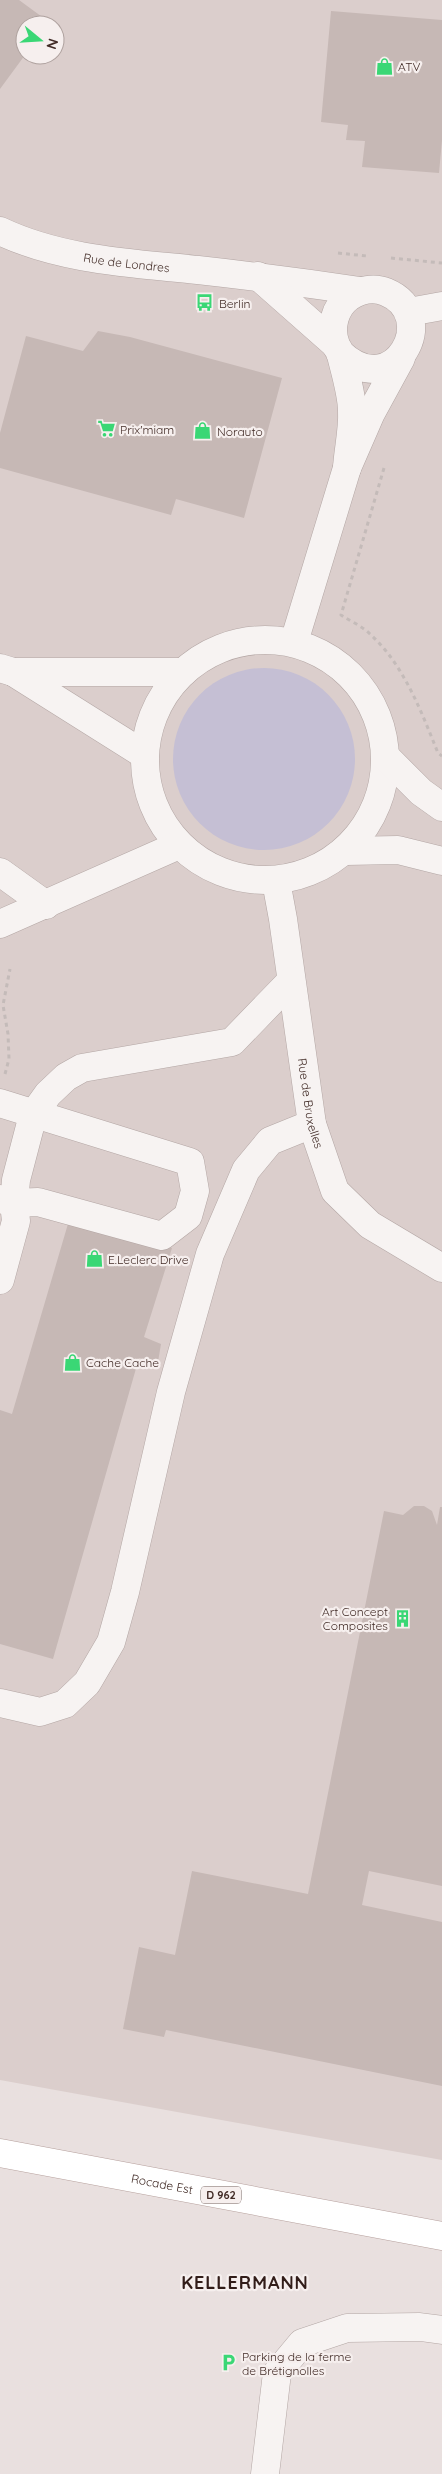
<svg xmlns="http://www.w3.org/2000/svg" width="442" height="2474" font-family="Quicksand,sans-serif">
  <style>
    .built { fill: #dbcecc; fill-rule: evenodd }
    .green { fill: #c5bfd4 }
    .building { fill: #c6b8b5 }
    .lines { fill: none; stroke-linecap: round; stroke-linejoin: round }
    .minor-casing { stroke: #b3a6a4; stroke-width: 29 }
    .major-casing { stroke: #b6a09d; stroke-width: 29 }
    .path { stroke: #c4bbb9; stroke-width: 3; stroke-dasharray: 4 4; stroke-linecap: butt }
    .minor { stroke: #f7f3f2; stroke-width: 28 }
    .major { stroke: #fff; stroke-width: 28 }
    .labels { text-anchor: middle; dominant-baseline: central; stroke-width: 4.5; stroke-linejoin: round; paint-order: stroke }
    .shield { fill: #f6efee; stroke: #776662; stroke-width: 1 }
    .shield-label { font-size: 11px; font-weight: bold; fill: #412b26 }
    .poi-label { font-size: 12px; fill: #412b26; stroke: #f6efee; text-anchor: start }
    .street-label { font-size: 12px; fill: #412b26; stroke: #f6efee }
    .district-label { font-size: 18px; font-weight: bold; letter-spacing: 1px; fill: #321d19; stroke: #f6efee }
  </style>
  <rect width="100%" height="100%" fill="#e9e0df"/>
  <!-- built -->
  <path class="built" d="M0 0H442V2160L0 2080ZM25 25H55V55H25Z"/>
  <!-- green -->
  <path class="green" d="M173 759a91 91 0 1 1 182 0a91 91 0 1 1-182 0Z"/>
  <!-- building -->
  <path class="building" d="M0 0H19L49 22 47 25H25V55L0 89Z
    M331 11 442 20V140L439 173 362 167 365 141 346 140 348 125 321 122Z
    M98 331 130 337 282 378 244 518 176 499 171 515 0 468V433L26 336 83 351Z
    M70 1217 172 1248 144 1337 161 1344 158 1362 139 1358 53 1659 0 1644V1410L12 1414Z
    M414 1506H424L432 1511 437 1525 440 1507H442V1886L369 1871 362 1905 442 1922V2086L166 2030 164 2037 123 2029 139 1947 175 1955 192 1871 308 1894 384 1511 403 1515Z"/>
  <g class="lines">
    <defs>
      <g id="minor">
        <path id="s1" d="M0 231C61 260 131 263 198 270 252 276 306 283 360 291"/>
        <path d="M258 276 335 344"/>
        <path d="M409 312 442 306"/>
        <path d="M340 353C394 405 442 315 386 292 374 287 360 290 349 297 335 307 329 328 336 345 337 348 340 351 341 355 345 372 352 394 352 411 353 430 348 450 347 468"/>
        <circle cx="265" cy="760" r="120"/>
        <path d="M294 642 347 468 371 413 401 358"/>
        <path d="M0 668 13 672 145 755"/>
        <path d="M13 672H183"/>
        <path d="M386 757 421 792 442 807"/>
        <path d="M345 851 398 850 442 861"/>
        <path d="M0 872 46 905"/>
        <path id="s2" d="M276 881 283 919 312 1124 335 1191 370 1225 442 1268"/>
        <path d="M0 924 179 845"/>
        <path d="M0 1103 190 1162 195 1191 188 1216 162 1236 38 1202 14 1203 0 1199"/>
        <path d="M0 1280 16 1221 14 1203 16 1180 33 1115 48 1094 66 1077 82 1068 232 1042 291 981"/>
        <path d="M0 1703 40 1712 65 1704 87 1683 111 1642 125 1592 171 1392 210 1254 246 1170 270 1141 312 1124"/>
        <path d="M265 2474 277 2373 302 2343 347 2328 420 2327 442 2330"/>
      </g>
      <g id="major">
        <path id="s3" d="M0 2153 442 2236"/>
      </g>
    </defs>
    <!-- minor casing -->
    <use href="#minor" class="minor-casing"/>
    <!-- major casing -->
    <use href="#major" class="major-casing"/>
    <!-- path -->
    <path class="path" d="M338 253 367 256
      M391 258 442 263
      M384 468 341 615C350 621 362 626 370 634 404 665 421 711 438 753L442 756
      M5 1074 9 1059 8 1034 3 1005 10 969"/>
    <!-- minor -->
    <use href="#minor" class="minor"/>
    <!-- major -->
    <use href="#major" class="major"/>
  </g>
  <!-- icons -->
  <defs>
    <symbol id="shop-bare" viewBox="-9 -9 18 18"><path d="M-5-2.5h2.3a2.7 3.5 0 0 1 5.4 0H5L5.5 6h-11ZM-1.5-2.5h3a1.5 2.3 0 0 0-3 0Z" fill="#3ad775" stroke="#f6efee" stroke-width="2.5" paint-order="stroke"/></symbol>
    <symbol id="bus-bare" viewBox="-9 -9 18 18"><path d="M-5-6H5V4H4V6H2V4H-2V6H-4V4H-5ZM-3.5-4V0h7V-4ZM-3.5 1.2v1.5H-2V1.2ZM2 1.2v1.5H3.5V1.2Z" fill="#3ad775" stroke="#f6efee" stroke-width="2.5" paint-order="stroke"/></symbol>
    <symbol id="supermarket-bare" viewBox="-9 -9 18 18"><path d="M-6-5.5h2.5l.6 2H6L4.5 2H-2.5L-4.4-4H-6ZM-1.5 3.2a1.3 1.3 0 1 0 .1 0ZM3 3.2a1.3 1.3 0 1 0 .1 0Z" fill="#3ad775" stroke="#f6efee" stroke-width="2.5" paint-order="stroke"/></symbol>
    <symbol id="building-bare" viewBox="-9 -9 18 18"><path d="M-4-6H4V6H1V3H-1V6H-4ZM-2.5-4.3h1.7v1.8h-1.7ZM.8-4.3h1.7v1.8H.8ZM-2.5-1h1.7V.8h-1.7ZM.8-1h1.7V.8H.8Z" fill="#3ad775" stroke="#f6efee" stroke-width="2.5" paint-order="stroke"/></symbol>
    <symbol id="parking-bare" viewBox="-9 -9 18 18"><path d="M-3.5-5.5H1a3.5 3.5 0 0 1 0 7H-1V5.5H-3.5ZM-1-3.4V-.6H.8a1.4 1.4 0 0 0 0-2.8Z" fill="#3ad775" stroke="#f6efee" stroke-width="2.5" paint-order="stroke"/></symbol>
  </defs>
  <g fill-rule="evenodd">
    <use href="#shop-bare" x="372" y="54" width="25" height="25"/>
    <use href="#bus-bare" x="192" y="290" width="25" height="25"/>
    <use href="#supermarket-bare" x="94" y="416" width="25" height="25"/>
    <use href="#shop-bare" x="190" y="418" width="25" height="25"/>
    <use href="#shop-bare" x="82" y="1246" width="25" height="25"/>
    <use href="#shop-bare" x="60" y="1350" width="25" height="25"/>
    <use href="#building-bare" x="390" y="1606" width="25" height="25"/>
    <use href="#parking-bare" x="216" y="2350" width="25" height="25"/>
  </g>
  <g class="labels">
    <!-- shield labels -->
    <rect class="shield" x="201" y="2186.5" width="40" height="17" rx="4"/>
    <g class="shield-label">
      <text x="221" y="2195">D 962</text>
    </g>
    <!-- poi labels -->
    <g class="poi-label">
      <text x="398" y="66">ATV</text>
      <text x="219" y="303">Berlin</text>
      <text x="120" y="429">Prix'miam</text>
      <text x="217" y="431">Norauto</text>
      <text x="108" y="1259">E.Leclerc Drive</text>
      <text x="86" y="1362">Cache Cache</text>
      <text x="388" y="1611" text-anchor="end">Art Concept<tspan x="388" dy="14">Composites</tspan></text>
      <text x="242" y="2356">Parking de la ferme<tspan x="242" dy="14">de Brétignolles</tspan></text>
    </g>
    <!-- street labels -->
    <g class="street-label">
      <text stroke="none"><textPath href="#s1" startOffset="131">Rue de Londres</textPath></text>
      <text stroke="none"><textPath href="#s2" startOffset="225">Rue de Bruxelles</textPath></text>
      <text stroke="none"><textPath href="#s3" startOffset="165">Rocade Est</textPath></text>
    </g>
    <!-- district labels -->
    <g class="district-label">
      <text x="245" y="2282">KELLERMANN</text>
    </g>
  </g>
  <!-- north arrow -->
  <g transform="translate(40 40) rotate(108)"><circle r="24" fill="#f6efee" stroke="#aea19e"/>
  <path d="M0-4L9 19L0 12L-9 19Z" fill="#3ad775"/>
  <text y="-8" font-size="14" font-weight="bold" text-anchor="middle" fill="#412b26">N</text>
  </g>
</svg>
